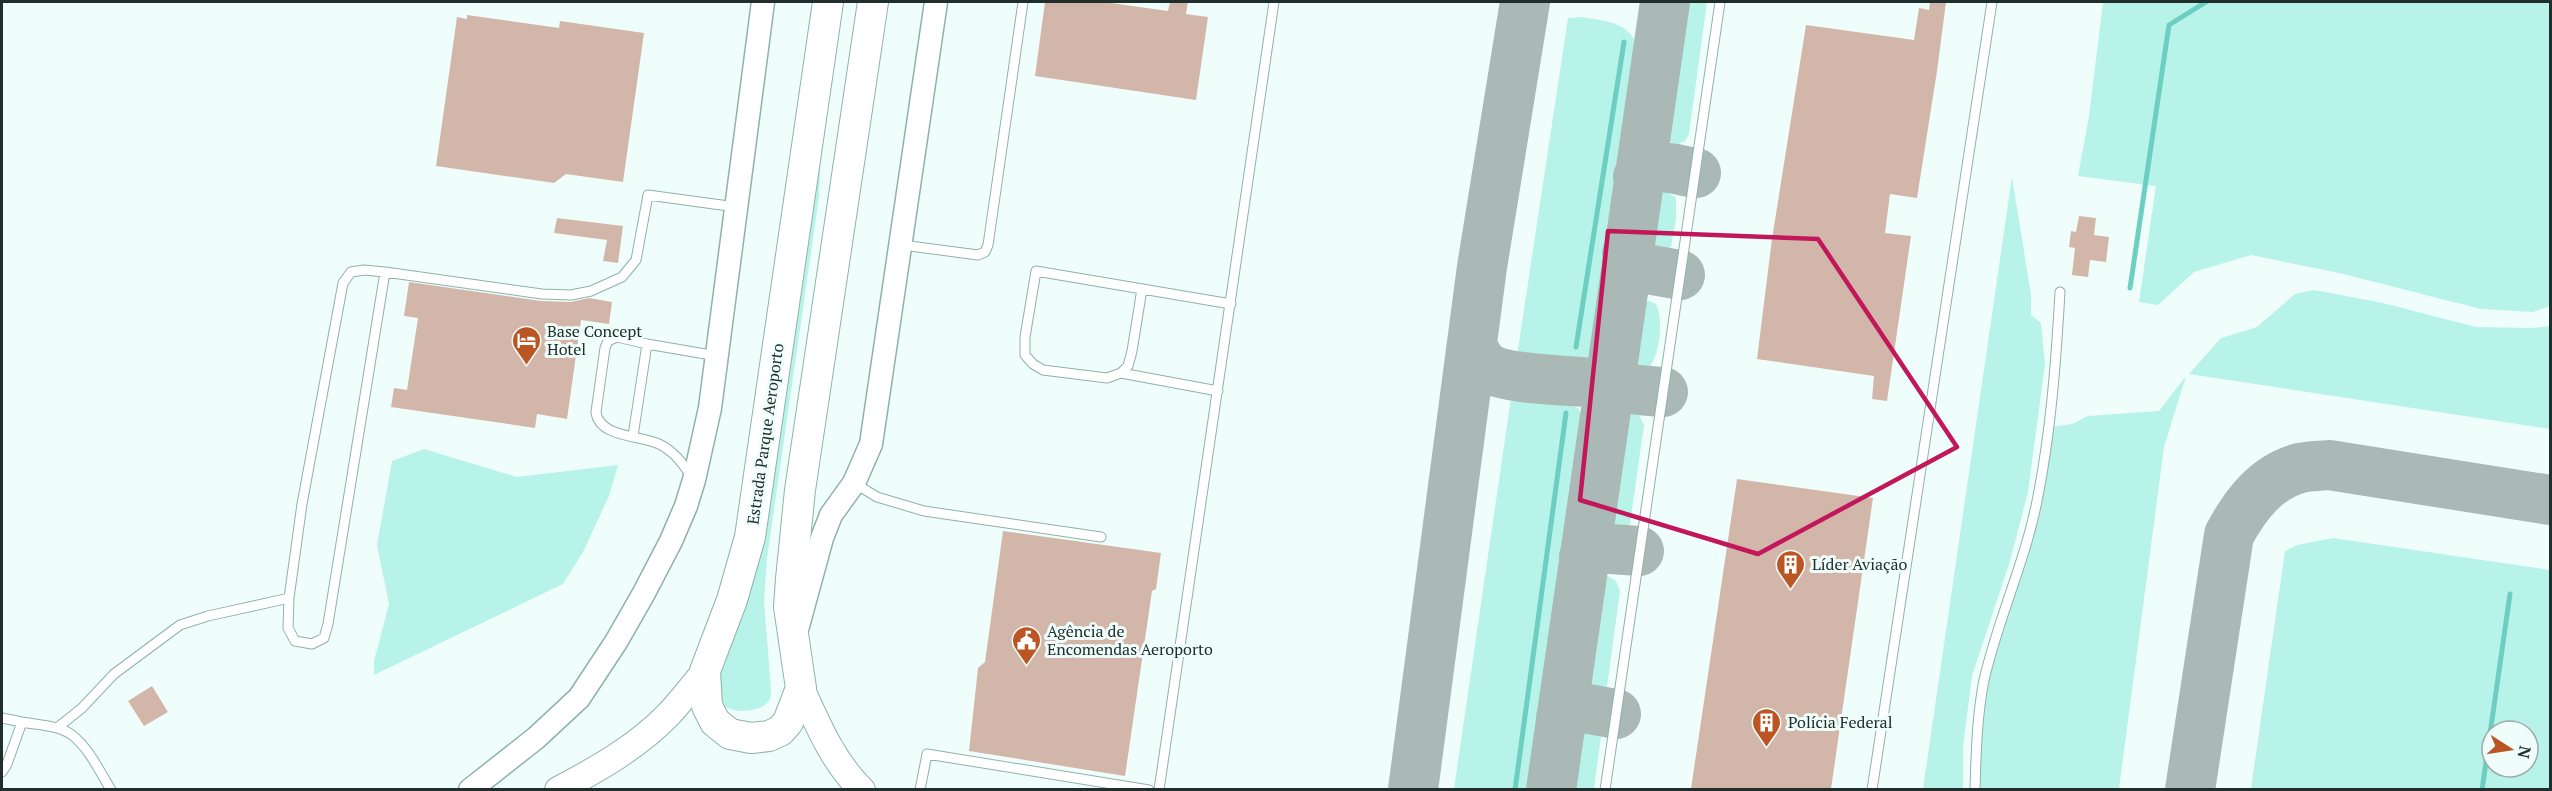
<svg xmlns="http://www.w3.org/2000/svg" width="2552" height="791" font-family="'PT Serif',serif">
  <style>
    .green { fill: #b7f3e9; fill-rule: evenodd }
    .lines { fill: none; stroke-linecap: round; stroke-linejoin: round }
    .stream { stroke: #6ccfc1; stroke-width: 5 }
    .taxiway { stroke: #aab8b6; stroke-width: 50 }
    .building { fill: #d3b6aa }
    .service-casing { stroke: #8fb1ac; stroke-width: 11 }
    .tertiary-casing { stroke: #8fb1ac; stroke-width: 25 }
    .secondary-casing { stroke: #8fb1ac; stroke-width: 28 }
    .primary-casing { stroke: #8fb1ac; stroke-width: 32 }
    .service { stroke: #fff; stroke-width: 9 }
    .tertiary { stroke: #fff; stroke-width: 22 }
    .secondary { stroke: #fff; stroke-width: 26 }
    .primary { stroke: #fff; stroke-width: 30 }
    .marked { fill: none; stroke: #c2185b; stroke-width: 4.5; stroke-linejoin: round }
    .labels { text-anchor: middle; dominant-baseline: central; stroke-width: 6; stroke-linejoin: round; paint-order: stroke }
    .poi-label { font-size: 16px; fill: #202e2c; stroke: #f0fefb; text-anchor: start }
    .street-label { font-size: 16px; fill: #202e2c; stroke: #f0fefb }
  </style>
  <rect width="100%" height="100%" fill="#f0fefb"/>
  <!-- green -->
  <path class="green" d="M1679 2H1707L1689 134 1685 141 1676 145 1666 140 1660 131Z
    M2103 2H2550V306L2533 312 2481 309 2339 273 2251 255 2194 272 2158 305 2139 302 2156 186 2078 176 2089 116Z
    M1582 17C1611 22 1631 22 1641 54L1597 350C1593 357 1588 365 1580 368 1565 374 1532 362 1517 356L1568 18Z
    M830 31 839 33 822 129 819 197 767 558 764 601 771 689C771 693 771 696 770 699 763 713 735 714 724 706 721 704 717 698 715 694Z
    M2012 177 2031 295V315L2041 323 2045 364 2028 492 2010 561 1972 676 1963 747V789H1923Z
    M1664 190 1676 198V219L1671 247 1655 254 1644 244C1646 225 1642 196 1664 190Z
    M2314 290 2383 303 2476 327 2533 328 2550 326V429L2189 374 2221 338 2257 327 2295 294Z
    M1649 301 1656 304C1664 319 1660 359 1646 371 1640 376 1632 376 1624 376L1634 309 1641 303Z
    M2186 376 2164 447 2119 789 1974 790 1982 696 2052 427 2072 424 2088 416 2159 411Z
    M1512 391 1567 401 1579 409 1583 422 1531 789H1454Z
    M1622 403H1627L1635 407 1644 425 1630 524 1622 530 1608 524 1604 517Z
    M424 449 517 477 618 465 609 496 583 552 563 584 374 675V661L389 604 377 545 392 461Z
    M2333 538 2550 570V789H2251L2285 551 2297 545ZM2492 731H2528V767H2492Z
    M1608 576 1616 581 1620 591 1606 694 1601 698 1585 696 1580 686V674L1592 588 1599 579Z
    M1588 727 1597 729 1601 736 1594 789H1569C1560 771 1569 736 1588 727Z"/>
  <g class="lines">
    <!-- stream -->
    <path class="stream" d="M2130 288 2169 25 2206 2
      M1576 347 1624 42
      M1515 790 1566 413
      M2482 790 2510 594"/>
    <!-- taxiway -->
    <path class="taxiway" d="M1638 177C1654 160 1675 170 1696 173
      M1627 254 1641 268 1680 275
      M1472 346C1477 356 1482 366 1492 370 1513 380 1568 380 1594 383
      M1610 374C1621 392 1643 390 1663 392
      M1584 557 1597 548 1639 551
      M1561 718 1578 707 1616 714
      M1413 790 1482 267 1525 2
      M1551 790 1665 2
      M2190 790 2229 535C2245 505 2266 477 2300 468 2309 466 2320 466 2329 465L2550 500"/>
  </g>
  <!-- building -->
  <path class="building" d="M1045 2H1104L1168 11 1170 2H1188L1186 14 1208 17 1196 100 1035 76Z
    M1930 2H1946L1937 71 1917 198 1890 194 1885 233 1911 236 1887 401 1872 399 1874 376 1757 359 1772 239 1806 25 1914 40 1919 8 1929 10Z
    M467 15 559 28 560 21 644 33 623 182 566 174 554 183 436 166 457 17 467 19Z
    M2079 216 2096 218 2094 235 2109 237 2106 262 2090 260 2088 277 2072 275 2075 248 2069 247 2071 231 2076 232Z
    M557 218 623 226 618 263 603 261 607 240 554 233Z
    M409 282 541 301 571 302 589 298 612 302 609 324 581 320 567 419 537 414 535 428 391 407 394 388 407 390 418 318 404 316Z
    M1737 479 1873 498 1831 789H1691Z
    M1003 531 1161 553 1156 589 1152 591 1125 776 969 751 978 668 985 662Z
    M152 686 168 712 144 726 128 701Z"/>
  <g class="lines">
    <defs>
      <path id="service" d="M902 245 978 255 985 252 988 245 1023 2
        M385 272 328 624 324 638 312 644 295 641 288 628 289 598 302 504 343 283 351 272 364 270 385 272 542 294 571 295 591 291 622 277 636 260 648 195 736 207
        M1142 289 1132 351 1128 366 1121 373 1107 378 1043 370 1033 364 1025 355V337L1036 271 1231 304
        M1121 373 1218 391
        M633 436 647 344
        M692 477C683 464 674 451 659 444 641 435 599 438 596 412L605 348 608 341 617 337 647 344 717 356
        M854 483 877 497 924 511 1101 537
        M2 718 22 722 7 764 2 772
        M22 722C37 725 59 725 72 735 89 748 100 772 111 790
        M57 728 82 708 114 674 180 625 208 616 289 598
        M920 790 927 754 1149 790
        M1159 790 1274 2
        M1605 790 1720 2
        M1872 790 1992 2
        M1975 790C1976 754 1977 715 1984 680 1998 619 2025 562 2037 501 2051 432 2056 361 2060 292"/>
      <path id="tertiary" d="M798 626 822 538 831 515 854 483 871 444 936 2
        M470 790 536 738 579 698 616 642 644 593 671 541 686 506 694 480 710 408 763 2"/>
      <path id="secondary" d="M801 688C818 725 833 762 862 790
        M558 790C598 769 637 747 669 714 681 701 693 686 705 671"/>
      <path id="primary" d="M828 2 750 537 732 600 705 671 707 706 715 722 730 734 751 738 769 736 780 731 788 722 801 688 789 607 791 579 800 490 873 2"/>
    </defs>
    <!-- service casing -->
    <use href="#service" class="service-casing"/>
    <!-- tertiary casing -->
    <use href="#tertiary" class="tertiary-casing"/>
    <!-- secondary casing -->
    <use href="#secondary" class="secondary-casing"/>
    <!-- primary casing -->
    <use href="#primary" class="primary-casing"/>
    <!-- service -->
    <use href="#service" class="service"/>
    <!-- tertiary -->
    <use href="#tertiary" class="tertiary"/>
    <!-- secondary -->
    <use href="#secondary" class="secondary"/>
    <!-- primary -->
    <use href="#primary" class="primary"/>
  </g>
  <!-- marked area -->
  <path class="marked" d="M1608 231 1818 239 1957 447 1758 554 1580 500Z"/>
  <!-- icons -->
  <defs>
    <symbol id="hotel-pin" viewBox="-11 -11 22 30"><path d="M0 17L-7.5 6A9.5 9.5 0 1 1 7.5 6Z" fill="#bb5624" stroke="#f0fefb"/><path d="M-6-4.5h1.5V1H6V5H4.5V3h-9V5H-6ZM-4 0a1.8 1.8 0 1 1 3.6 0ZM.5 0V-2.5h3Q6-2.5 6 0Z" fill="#fff"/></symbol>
    <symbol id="building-pin" viewBox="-11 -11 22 30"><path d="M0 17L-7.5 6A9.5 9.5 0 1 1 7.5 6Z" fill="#bb5624" stroke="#f0fefb"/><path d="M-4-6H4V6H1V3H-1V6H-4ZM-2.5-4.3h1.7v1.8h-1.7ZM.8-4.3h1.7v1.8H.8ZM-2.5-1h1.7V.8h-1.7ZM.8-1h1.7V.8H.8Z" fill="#fff"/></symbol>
    <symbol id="civic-pin" viewBox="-11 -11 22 30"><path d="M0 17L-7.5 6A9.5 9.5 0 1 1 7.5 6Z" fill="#bb5624" stroke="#f0fefb"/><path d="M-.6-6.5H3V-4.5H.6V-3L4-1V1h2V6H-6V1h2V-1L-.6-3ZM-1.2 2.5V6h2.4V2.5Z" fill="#fff"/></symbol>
  </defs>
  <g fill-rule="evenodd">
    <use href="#hotel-pin" x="510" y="324" width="33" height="45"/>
    <use href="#building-pin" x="1774" y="548" width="33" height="45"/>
    <use href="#civic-pin" x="1010" y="624" width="33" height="45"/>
    <use href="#building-pin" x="1750" y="706" width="33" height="45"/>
  </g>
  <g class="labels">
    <!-- poi labels -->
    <g class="poi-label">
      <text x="547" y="331">Base Concept<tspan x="547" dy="18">Hotel</tspan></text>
      <text x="1812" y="564">Líder Aviação</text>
      <text x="1047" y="631">Agência de<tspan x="1047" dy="18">Encomendas Aeroporto</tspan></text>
      <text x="1788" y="722">Polícia Federal</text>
    </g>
    <!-- street labels -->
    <g class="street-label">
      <text transform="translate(765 434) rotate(-82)">Estrada Parque Aeroporto</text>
    </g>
  </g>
  <!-- border -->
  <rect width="2552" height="791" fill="none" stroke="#202e2c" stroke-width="6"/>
  <!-- north arrow -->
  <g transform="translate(2510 749) rotate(102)"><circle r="28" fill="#f0fefb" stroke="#9daba8" stroke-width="1.5"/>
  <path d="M0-4.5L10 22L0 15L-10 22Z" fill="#bb5624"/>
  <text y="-9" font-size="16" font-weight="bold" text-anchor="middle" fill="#202e2c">N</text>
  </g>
</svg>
